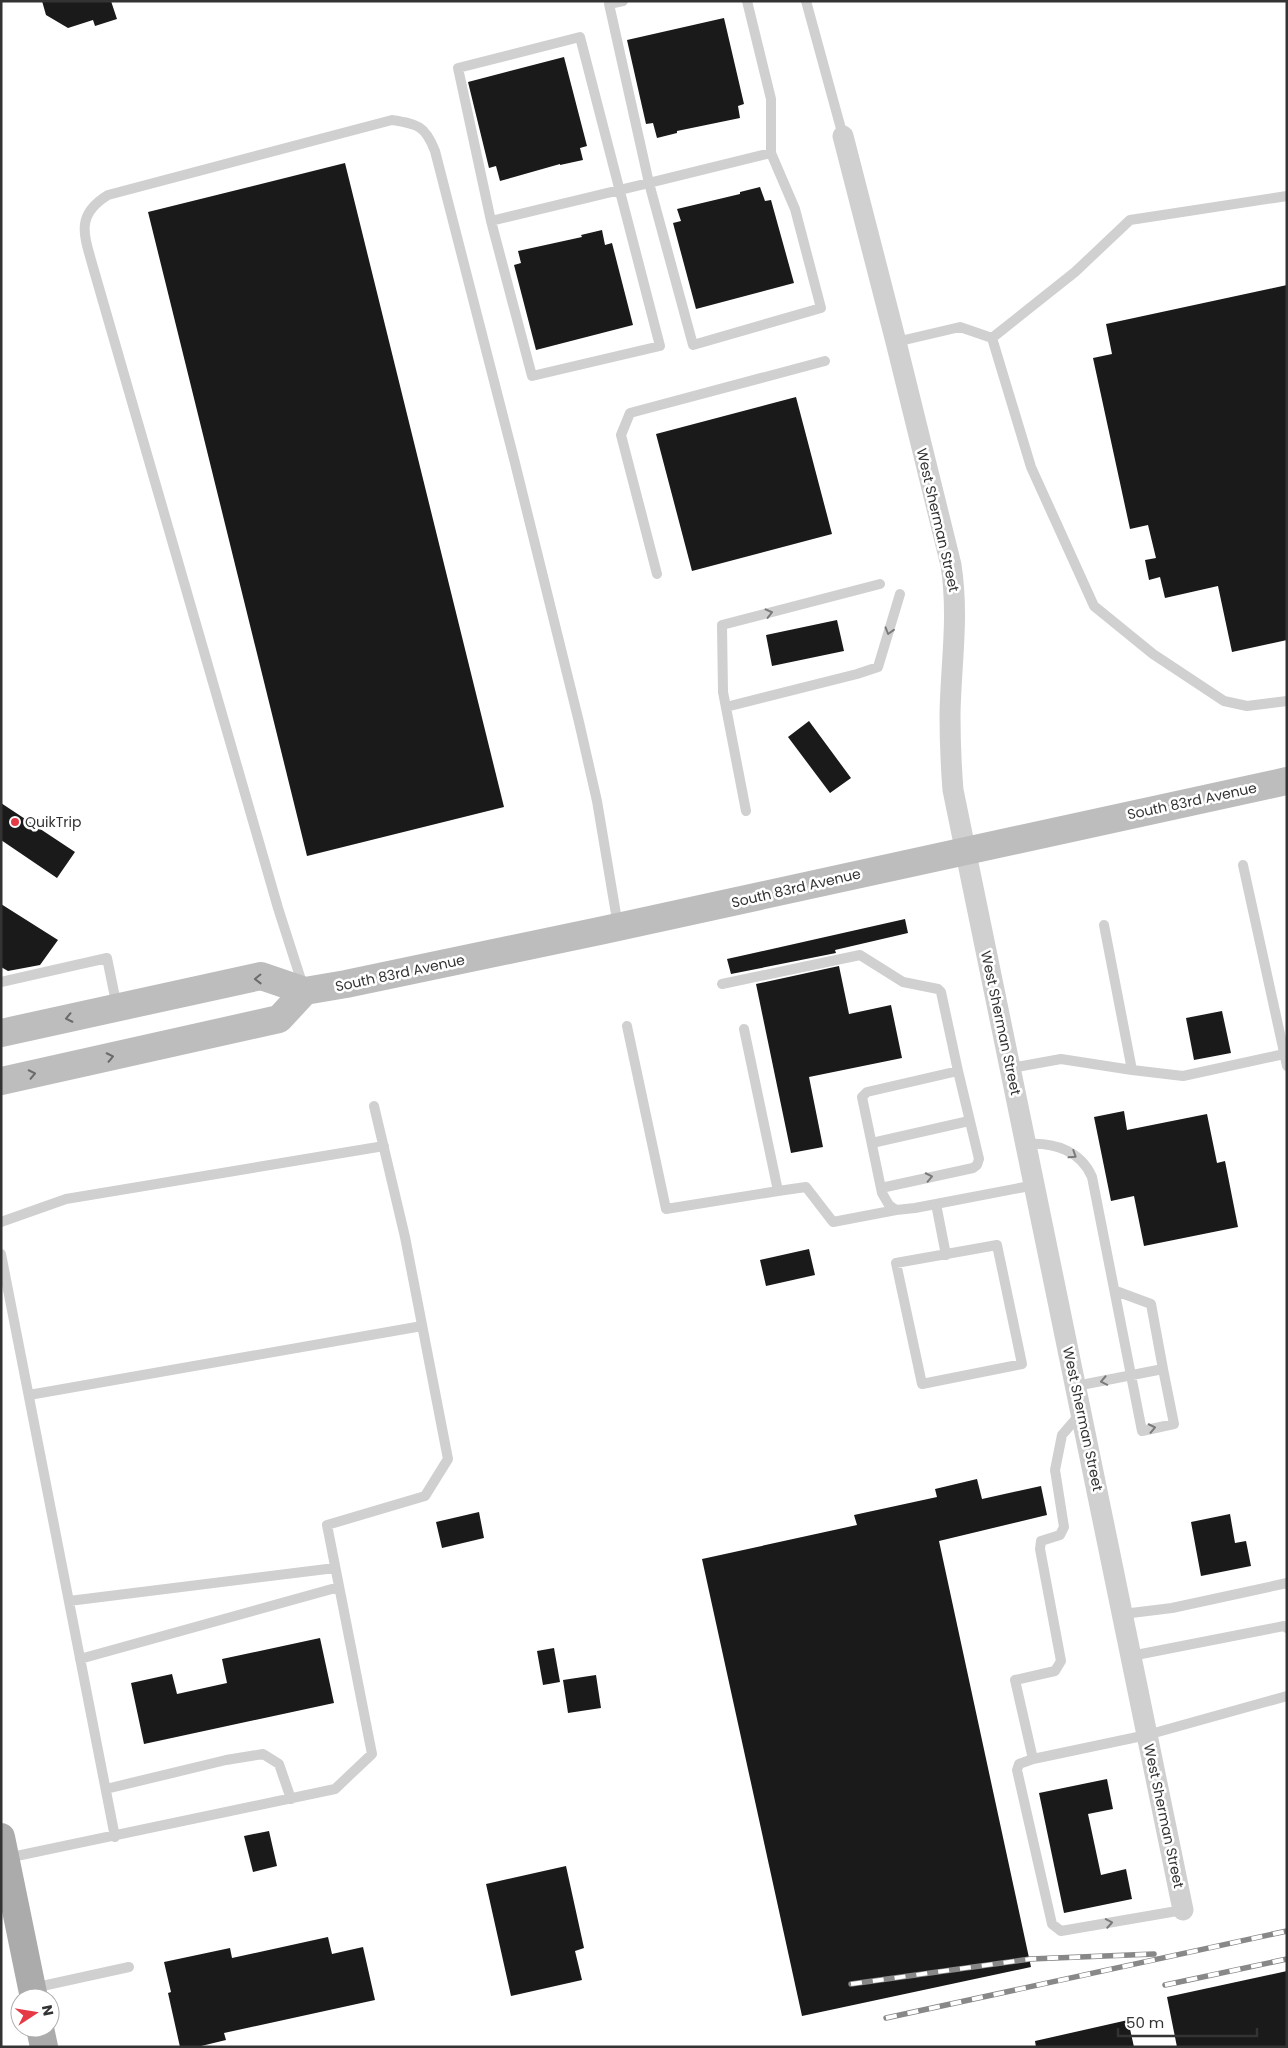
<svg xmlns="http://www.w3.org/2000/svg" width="1288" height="2048" font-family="Poppins,sans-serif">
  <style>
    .building { fill: #1a1a1a }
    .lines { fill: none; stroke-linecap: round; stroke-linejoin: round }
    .service { stroke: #d0d0d0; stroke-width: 10 }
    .minor { stroke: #d0d0d0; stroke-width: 21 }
    .secondary { stroke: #bdbdbd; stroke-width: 28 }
    .primary { stroke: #ababab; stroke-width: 28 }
    .rail-casing { stroke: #888; stroke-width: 5.5 }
    .rail { stroke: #fff; stroke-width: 4; stroke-dasharray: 11; stroke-linecap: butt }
    .oneway { stroke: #7a7a7a }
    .oneway2 { stroke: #6a6a6a }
    .poi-dot { fill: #e63946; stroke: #fff; stroke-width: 2 }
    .labels { text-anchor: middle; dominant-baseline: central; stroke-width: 5; stroke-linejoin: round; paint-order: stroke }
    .street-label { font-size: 14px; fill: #333; stroke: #fff }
    .poi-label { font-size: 14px; fill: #333; stroke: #fff; text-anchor: start }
  </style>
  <rect width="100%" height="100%" fill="#fff"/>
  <!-- building -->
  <path class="building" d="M42 1H111L117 19 95 26 93 20 68 28 46 15Z
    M724 18 744 104 738 106 740 118 677 131V133L657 138 653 123 646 124 627 40Z
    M564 57 587 146 580 148 583 160 560 165V164L500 181 496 166 489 168 468 82Z
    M345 163 504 807 307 856 148 212Z
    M760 187 765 201 771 200 794 283 696 309 673 223 681 221 677 209 740 194V192Z
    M602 230 605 245 612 243 633 325 536 350 514 265 521 263 518 251 582 237 581 235Z
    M1287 285V640L1232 652 1218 586 1165 598 1160 577 1149 580 1145 560 1156 558 1148 525 1130 529 1093 358 1112 354 1106 324Z
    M796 397 832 534 692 571 656 434Z
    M837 620 844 651 772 666 766 635Z
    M809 721 851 778 830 793 788 737Z
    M1 803 75 852 57 878 1 840Z
    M1 904 58 940 40 965 8 971 1 967Z
    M905 919 908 933 835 950 836 953 731 974 727 959Z
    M839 966 849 1014 891 1005 902 1058 809 1077 823 1147 791 1153 756 984Z
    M1222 1011 1231 1053 1194 1060 1186 1018Z
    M1124 1111 1127 1130 1207 1114 1217 1163 1225 1161 1238 1227 1144 1246 1134 1196 1111 1201 1094 1117Z
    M809 1249 815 1275 766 1286 760 1260Z
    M977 1479 982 1499 1041 1486 1047 1515 939 1541 1031 1967 802 2016 702 1559 857 1525 854 1515 937 1497 935 1489Z
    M479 1512 484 1538 442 1548 436 1522Z
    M1230 1514 1235 1543 1246 1541 1251 1566 1201 1576 1191 1522Z
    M320 1638 334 1703 144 1744 131 1683 172 1674 177 1694 227 1683 222 1659Z
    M554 1648 560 1682 543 1685 537 1651Z
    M596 1675 601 1708 568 1713 563 1680Z
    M1107 1779 1113 1809 1088 1814 1101 1875 1126 1869 1132 1899 1064 1913 1039 1793Z
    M269 1831 277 1866 253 1872 244 1836Z
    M566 1866 584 1948 575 1951 582 1980 511 1996 486 1884Z
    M328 1937 332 1954 363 1947 375 2000 224 2033 226 2040 197 2047H180L168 1993 171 1992 164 1962 230 1948 232 1958Z
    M1287 1971V2047H1177L1167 1997Z
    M1128 2020 1134 2047H1036L1035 2041Z"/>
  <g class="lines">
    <!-- service -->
    <path class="service" d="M623 1 609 4 649 183 693 345 821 308 795 209 771 153V99L747 1
      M806 1 843 136
      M491 221 532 376 660 346 580 37 458 68 491 221C584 199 678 176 771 153
      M992 338 1075 272 1130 220 1287 196
      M896 342 960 327 992 338 1031 467 1094 606 1153 654 1224 701 1247 706 1287 701
      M657 574 621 435 630 413 825 361
      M726 707 857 674 878 667 900 594
      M746 811 723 692 722 625 880 584
      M1243 865 1287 1066
      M1104 925 1132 1070
      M1 982 107 958 117 1007
      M722 984 860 955 903 982 938 989 941 992 958 1071 867 1092 862 1097 882 1193 889 1205 896 1210 915 1208 1035 1185
      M303 986 278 908 93 267C84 235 75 215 108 195L392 120C417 124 425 125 435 151L514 459 579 722 597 801 618 926
      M627 1026 666 1209 778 1191
      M744 1029 778 1191 806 1187 833 1222 896 1210
      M1011 1068 1061 1059 1132 1070 1183 1076 1284 1054
      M872 1143 969 1121
      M1027 1144C1054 1142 1081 1151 1092 1177L1142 1431 1174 1424 1163 1369
      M881 1188 973 1168 977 1165 979 1159 958 1071
      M936 1204 946 1255
      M1 1222 66 1199 384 1146
      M997 1245 1022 1364 922 1384 896 1263Z
      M1 1254 115 1837
      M1076 1386 1163 1369 1151 1304 1116 1291
      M29 1395 422 1326
      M1081 1413 1062 1435 1055 1470 1064 1527 1060 1535 1041 1541 1040 1549 1061 1661 1055 1671 1015 1680 1033 1759 1147 1735 1287 1696
      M69 1601 335 1568
      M1123 1614 1172 1608 1287 1583
      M1131 1656 1284 1626 1287 1628
      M80 1659 339 1587
      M1033 1759 1019 1764 1017 1770 1052 1924 1061 1931 1183 1910
      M106 1789 226 1760 263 1754 279 1764 291 1799
      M7 1858 335 1789 372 1754 327 1525 425 1496 448 1459 405 1237 374 1106
      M33 1988 129 1967"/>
    <!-- minor -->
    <path class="minor" d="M843 136 896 342 951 565C959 617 951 662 950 714 950 739 951 765 953 790L1183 1910"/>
    <!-- secondary -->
    <path class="secondary" d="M1 1033 261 976 305 991 346 984 604 930 1287 781
      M1 1081 279 1019 305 991"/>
    <!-- primary -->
    <path class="primary" d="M1 1837 34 1998
      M40 2028 44 2047"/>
    <defs>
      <path id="rail" d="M851 1984 1030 1959 1154 1954
        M1165 1985 1287 1959
        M886 2018 1287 1931"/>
    </defs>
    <!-- rail casing -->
    <use href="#rail" class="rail-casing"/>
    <!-- rail -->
    <use href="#rail" class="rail"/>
  </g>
  <!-- one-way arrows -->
  <defs><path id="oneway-chevron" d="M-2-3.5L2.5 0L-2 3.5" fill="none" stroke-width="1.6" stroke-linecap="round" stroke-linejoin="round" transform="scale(1.25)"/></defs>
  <g class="oneway">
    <use href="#oneway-chevron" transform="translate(769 613) rotate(-14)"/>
    <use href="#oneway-chevron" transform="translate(889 631) rotate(107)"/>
    <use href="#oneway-chevron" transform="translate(1073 1155) rotate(33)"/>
    <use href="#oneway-chevron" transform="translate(929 1177) rotate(-12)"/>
    <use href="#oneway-chevron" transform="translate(1104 1381) rotate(169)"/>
    <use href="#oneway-chevron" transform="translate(1152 1428) rotate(-12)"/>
    <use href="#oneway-chevron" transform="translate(1109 1923) rotate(-10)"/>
  </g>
  <g class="oneway2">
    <use href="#oneway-chevron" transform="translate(258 979) rotate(179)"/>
    <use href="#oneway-chevron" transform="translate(69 1018) rotate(168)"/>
    <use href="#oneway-chevron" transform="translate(110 1057) rotate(-12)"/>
    <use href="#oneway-chevron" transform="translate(32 1074) rotate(-12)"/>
  </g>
  <!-- markers -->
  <circle class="poi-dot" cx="15" cy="822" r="5"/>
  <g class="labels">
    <!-- street labels -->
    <g class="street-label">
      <text transform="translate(938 520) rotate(77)">West Sherman Street</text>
      <text transform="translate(1192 801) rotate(-12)">South 83rd Avenue</text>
      <text transform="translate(796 888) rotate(-13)">South 83rd Avenue</text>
      <text transform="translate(400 973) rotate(-12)">South 83rd Avenue</text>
      <text transform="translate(1001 1023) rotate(78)">West Sherman Street</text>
      <text transform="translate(1083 1419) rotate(78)">West Sherman Street</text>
      <text transform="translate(1164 1816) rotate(78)">West Sherman Street</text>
    </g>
    <!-- poi labels -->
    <g class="poi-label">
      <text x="25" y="822">QuikTrip</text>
    </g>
  </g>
  <!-- border -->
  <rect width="1288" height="2048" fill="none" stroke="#333333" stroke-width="5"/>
  <!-- north arrow -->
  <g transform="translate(35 2013) rotate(78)"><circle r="24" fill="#ffffff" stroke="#adadad"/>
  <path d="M0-4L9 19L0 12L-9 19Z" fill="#e63946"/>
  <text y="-8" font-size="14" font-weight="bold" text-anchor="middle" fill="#333333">N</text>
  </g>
  <!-- scale -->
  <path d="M1118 2028v8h139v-8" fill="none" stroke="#333333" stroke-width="2.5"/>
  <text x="1126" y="2028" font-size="15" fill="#333333" stroke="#ffffff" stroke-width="4" paint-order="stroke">50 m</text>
</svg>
